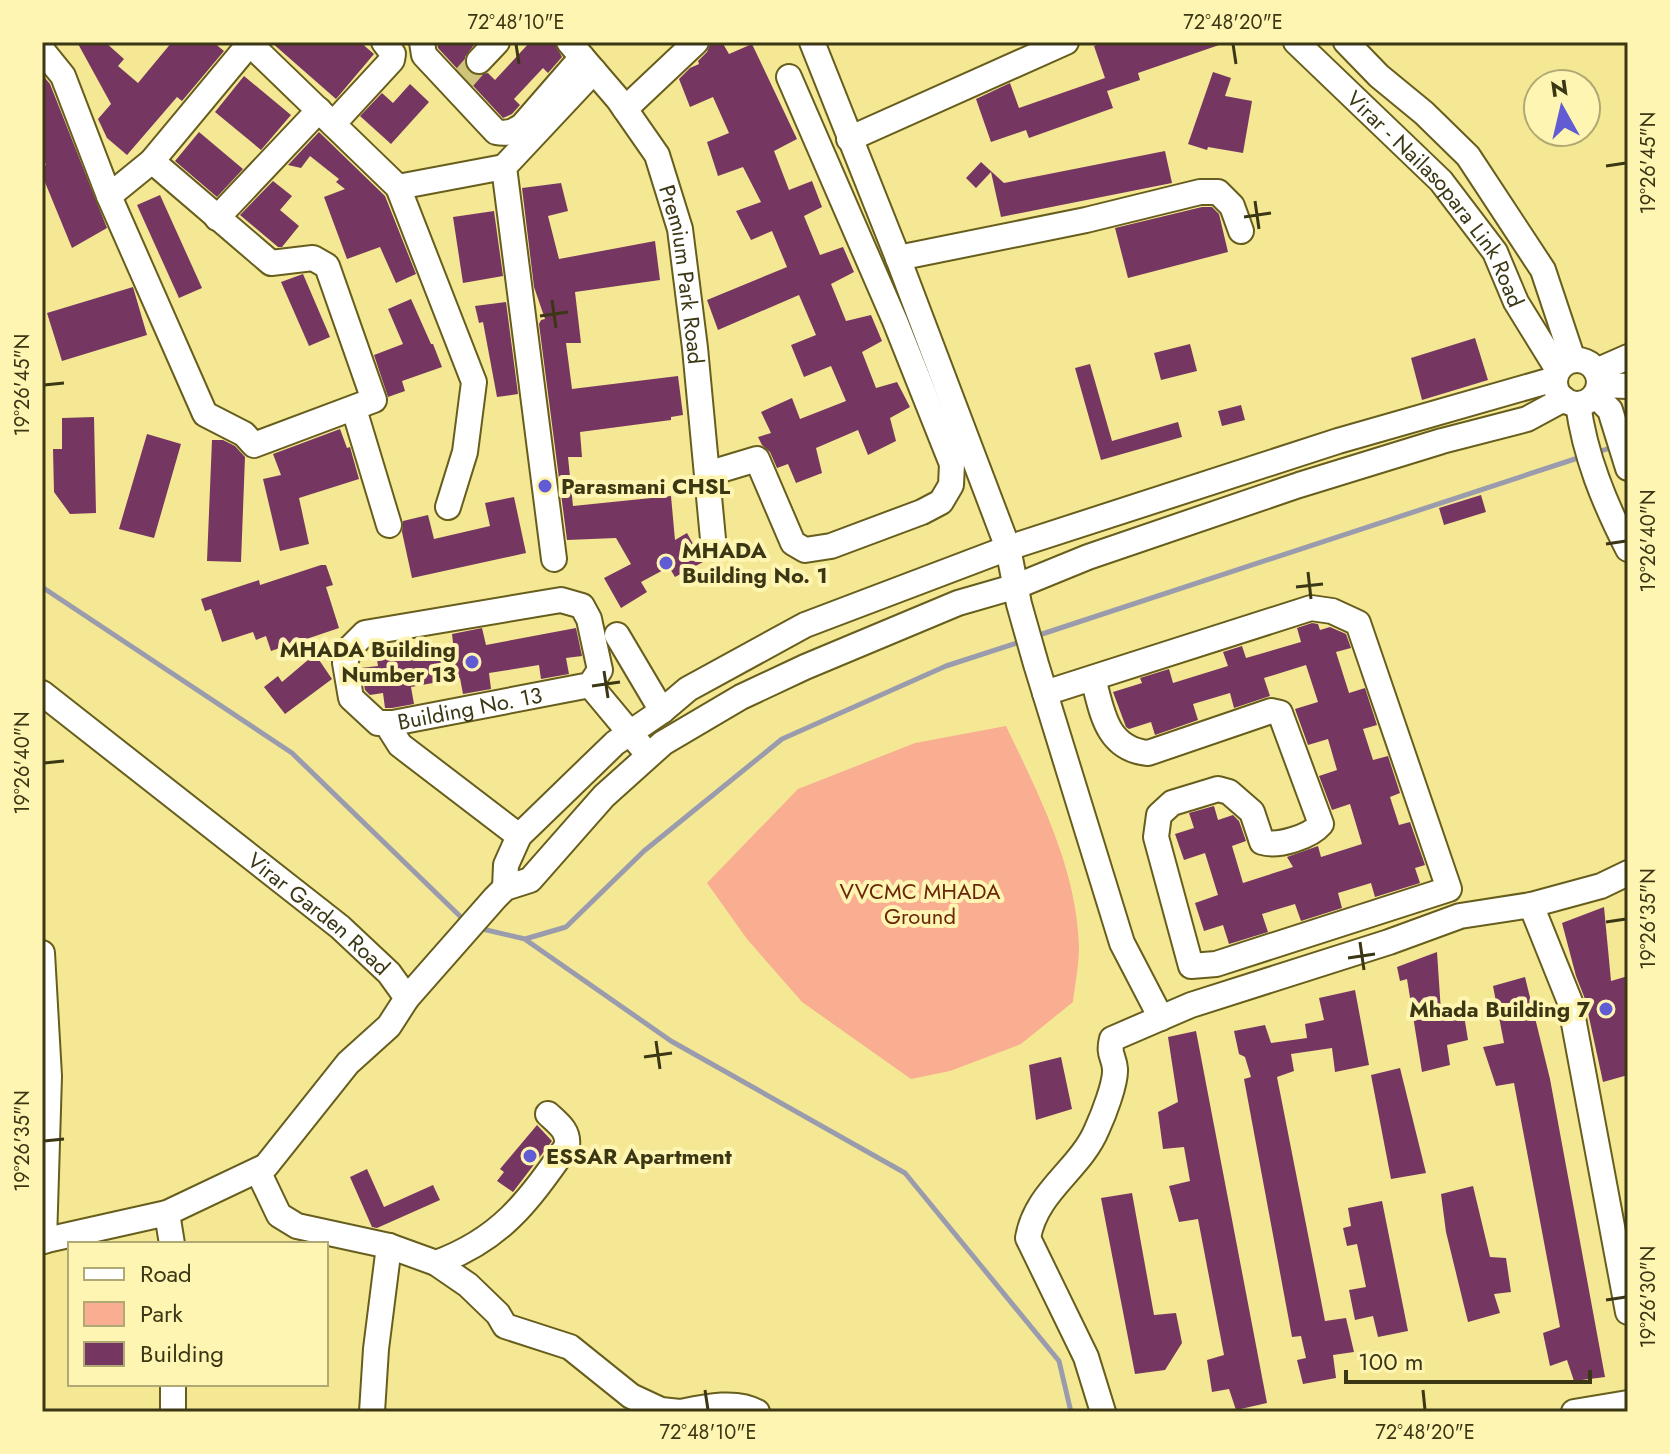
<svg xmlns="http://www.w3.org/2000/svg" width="1670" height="1454" font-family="Jost,sans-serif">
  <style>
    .green { fill: #f9ad91 }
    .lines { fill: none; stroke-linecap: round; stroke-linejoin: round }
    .stream { stroke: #9a9cae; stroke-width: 5 }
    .building { fill: #763662 }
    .minor-tunnel { stroke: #cfc47a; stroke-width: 24; stroke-dasharray: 24 12; stroke-linecap: butt }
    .minor-casing { stroke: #675d1d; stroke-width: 28 }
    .minor { stroke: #fff; stroke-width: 24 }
    .ticks { fill: none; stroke: #3b3613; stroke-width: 3 }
    .poi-dot { fill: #615bd4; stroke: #fff5b3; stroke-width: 3 }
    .labels { text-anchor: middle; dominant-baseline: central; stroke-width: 8; stroke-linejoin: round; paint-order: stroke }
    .street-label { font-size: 22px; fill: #3b3613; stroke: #fff5b3 }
    .poi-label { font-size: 22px; font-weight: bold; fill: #3b3613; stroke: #fff5b3; text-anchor: start }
    .park-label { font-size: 22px; fill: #6a2609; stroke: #fff5b3 }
    .neatline { fill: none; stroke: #3b3613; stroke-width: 3 }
    .ticks-label { font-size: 20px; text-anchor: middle; fill: #3b3613 }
  </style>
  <rect width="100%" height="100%" fill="#f4e894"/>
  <!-- green -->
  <path class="green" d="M1006 726C1039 795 1077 869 1079 947 1079 965 1075 984 1073 1002L1021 1044 950 1071 911 1079 802 1002 747 939 707 883 798 789 915 743Z"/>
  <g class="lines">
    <!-- stream -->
    <path class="stream" d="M1595 453 1616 446
      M42 587 292 753 466 922
      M1036 636 1581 457
      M478 928 525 939 566 927 644 851 782 739 946 666 1023 641
      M526 940 671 1041 905 1173 1059 1361 1071 1412"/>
  </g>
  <!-- building -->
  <path class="building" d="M77 42H105L124 59 118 66 138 83 172 42H213L224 51 182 101 177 97 127 155 107 138 98 119 111 104Z
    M271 42H360L374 54 336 99Z
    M437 42H476L465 57V66L475 75 488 73 495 80 530 42H554L562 57 548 73 543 68 514 99 520 105 512 114 503 118 438 48Z
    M711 42H722L729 54 752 44 797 139 774 151 789 190 812 181 822 207 804 216 820 255 843 247 854 272 831 284 846 321 871 315 882 341 862 352 876 388 897 382 910 407 890 418 896 441 868 455 858 430 816 448 822 473 796 483 788 464 777 468 770 452 762 445 758 437 771 433 761 412 792 398 800 419 846 401 831 366 804 377 791 345 816 335 799 295 718 330 707 300 787 267 772 231 751 240 736 211 761 202 743 167 718 176 707 142 729 133 713 97 690 107 679 79 690 68 699 64 698 61 707 52Z
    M1105 42 1222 44 1138 73 1140 80 1107 91 1113 108 1029 138 1026 130 991 142 976 99 1010 83 1019 108 1105 78 1094 46Z
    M1213 72 1231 78 1225 96 1252 101 1243 153 1208 147 1207 150 1188 144Z
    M244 76 291 115 261 150 215 112Z
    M45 78 50 84 107 228 72 248 42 175V167L46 165 42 155V79Z
    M410 84 429 102 391 144 360 116 382 93 393 103Z
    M199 132 243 169 217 197 175 161Z
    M319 132 385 196 416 274 396 283 380 247 347 259 324 197 345 189 336 182 339 179 310 156 301 168 288 165Z
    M1165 151 1172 183 1001 217 991 172 976 188 966 178 981 162 1004 183Z
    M273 181 292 196 280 210 299 226 282 247H278L240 215Z
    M561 183 568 211 548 216 559 259 655 241 660 280 575 292 581 343H566L572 389 678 376 683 415 671 417V420L580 432 582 457H568L573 506 671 496 675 540 687 533 703 562 675 577 669 567 641 582 647 592 621 608 604 578 631 564 616 538 567 540 539 324 541 320 545 319 534 287 522 188Z
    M160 195 202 288 179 298 137 205Z
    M1202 207H1212L1219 214 1228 252 1128 278 1115 228Z
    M494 211 503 276 463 283 453 217Z
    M303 274 330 337 309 346 281 282Z
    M133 287 147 335 62 361 47 313Z
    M411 299 431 344H433L442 367 402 381 405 391 388 397 374 355 403 344 388 309Z
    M506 302 518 394 497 397 483 322 479 323 475 306Z
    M1475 338 1488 380 1422 400 1411 358Z
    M1190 344 1197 371 1161 380 1154 353Z
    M1090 364 1112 441 1178 422 1182 437 1101 460 1075 368Z
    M1241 405 1245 420 1222 426 1218 411Z
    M94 417 96 513 70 514 54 492 53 449H62V418Z
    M340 429 347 448 350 447 359 479 299 498 309 544 280 551 263 479 281 475 273 454Z
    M147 434 181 444 154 538 119 529Z
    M212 440H223L235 446 245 457 241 562 207 561Z
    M1481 495 1486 512 1444 525 1439 508Z
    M514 497 526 553 412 578 402 532 403 521 428 515 434 539 490 526 485 503Z
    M321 565H326L333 585 326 587 339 628 271 651 266 636 256 640 253 632 222 642 211 609 205 611 201 599 259 580 260 585Z
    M1312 623 1318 624 1320 630 1330 627 1346 634 1351 648 1336 652 1349 693 1365 688 1377 725 1363 729 1373 760 1388 756 1400 793 1390 797 1399 825 1410 822 1425 865 1415 868 1420 883 1375 897 1371 883 1338 893 1342 908 1301 921 1295 904 1262 914 1268 932 1229 944 1223 925 1204 931 1195 903 1218 895 1205 853 1184 860 1175 834 1194 828 1189 813 1214 806 1218 820 1233 815 1239 821 1246 841 1232 846 1243 883 1293 867 1287 857 1318 846 1321 857 1362 844 1350 804 1332 810 1319 776 1337 770 1328 739 1308 745 1295 709 1318 702 1306 665 1264 678 1270 696 1234 708 1230 693 1193 704 1198 720 1155 735 1151 722 1129 729 1126 727 1113 692 1142 683 1140 678 1169 669 1173 683 1228 666 1223 652 1242 646 1246 658 1301 642 1297 628Z
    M482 628 486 645 576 628 582 656 566 658 569 674 541 679 539 665 489 673 491 689 463 694 460 678 411 687 414 704 392 708H385L383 693 370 695 365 690 361 668 378 666 375 647 405 641 409 659 454 651 452 634Z
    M315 654 332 679 285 714 264 687 278 676 282 682Z
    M1604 907 1611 981 1628 976V1075L1603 1082 1585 999 1576 976 1562 923Z
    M1437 952 1441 1012 1463 1009 1468 1040 1447 1045 1450 1065 1422 1072 1407 979 1400 981 1397 967Z
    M1525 977 1550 1079 1605 1377 1574 1381 1567 1360 1550 1366 1543 1333 1560 1327 1514 1083 1496 1086 1483 1047 1504 1043 1493 986Z
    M1355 990 1369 1065 1335 1072 1332 1048 1291 1054 1294 1071 1277 1077 1325 1321 1346 1318 1354 1352 1333 1355 1336 1378 1303 1384 1297 1360 1306 1358 1301 1336 1292 1337 1244 1079 1251 1077 1245 1057 1239 1054 1234 1031 1265 1025 1271 1043 1307 1038 1305 1024 1324 1020 1319 998Z
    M1196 1031 1267 1403 1236 1410 1229 1389 1212 1392 1207 1360 1224 1355 1198 1219 1179 1222 1169 1186 1190 1181 1184 1147 1163 1149 1158 1112 1178 1102 1168 1037Z
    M1061 1057 1072 1109 1036 1120 1029 1065Z
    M1400 1068 1426 1173 1391 1179 1371 1075Z
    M537 1125 552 1141 513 1192 497 1181 504 1172 500 1169Z
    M367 1169 384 1207 433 1185 440 1200 377 1228 372 1227 350 1177Z
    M1473 1186 1490 1257 1506 1258 1511 1292 1494 1294 1500 1313 1468 1322 1446 1232 1441 1194Z
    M1132 1193 1154 1315 1176 1313 1182 1343 1165 1370 1135 1374 1101 1198Z
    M1382 1201 1408 1331 1378 1337 1373 1316 1355 1320 1349 1290 1366 1287 1357 1244 1347 1246 1343 1228 1351 1226 1348 1208Z"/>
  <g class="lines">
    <!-- minor-tunnel -->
    <path class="minor-tunnel" d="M458 85 479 61"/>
    <defs>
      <g id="minor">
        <path d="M248 42 398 187 474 382 465 452 448 507"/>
        <path d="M422 42 424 55 496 132C507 134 513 132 522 126L582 57"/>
        <path id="s1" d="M569 42 618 99 657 155 680 229 695 348 713 539"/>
        <path d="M812 42 898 258 1008 548 1019 604 1036 664 1122 943 1161 1018"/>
        <path id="s2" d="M1296 42 1441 181 1495 252 1516 302 1558 370"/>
        <path d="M1346 42 1379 76 1424 113 1468 156 1543 270 1573 360"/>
        <path d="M42 50 63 76 109 196 205 414 244 434 254 445 374 400 327 266 313 258 271 263 152 161"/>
        <path d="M479 61 497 42"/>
        <path d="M625 109 696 42"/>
        <path d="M333 124 392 60 393 54 384 42"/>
        <path d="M849 139 1066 42"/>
        <path d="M398 187 504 167"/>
        <path d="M109 196 152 161 251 42"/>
        <path d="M217 218 319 110"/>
        <path d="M898 258 1086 220 1200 192H1218L1232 206 1241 231"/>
        <circle cx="1577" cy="382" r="22"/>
        <path d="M1596 371 1628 357"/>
        <path d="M1599 385 1628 386"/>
        <path d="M1595 395 1610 410 1628 468"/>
        <path d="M1578 404C1585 456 1604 502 1628 549"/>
        <path d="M354 409 389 525"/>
        <path d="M707 474 757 459 793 543 805 550 831 546 922 512 941 502 951 485 952 464 895 321 789 77"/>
        <path d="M554 559 504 167 594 71"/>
        <path d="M617 635 662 711"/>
        <path id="s3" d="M590 685 600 670 589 619 582 606 561 600 365 633 350 648 345 663 351 698 378 723H393L590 685 640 745"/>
        <path id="s4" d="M42 693 340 927 389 973 407 998 389 1026 348 1063 266 1166 167 1213 42 1241"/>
        <path d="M1045 693 1311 608 1332 611 1358 623 1449 889 1216 964 1191 966 1156 837 1159 815 1172 803 1218 789 1229 792 1252 812 1262 842C1278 847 1310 837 1321 824L1280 713 1271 711 1148 753C1106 749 1102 711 1093 678"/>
        <path d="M386 723 400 745 519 836"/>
        <path d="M505 888 506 865 519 836 615 743 662 711 688 689 805 625 1008 548 1338 441 1555 379"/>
        <path d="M1531 905 1570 1002 1628 1312"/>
        <path d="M42 953 49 1076 44 1241"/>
        <path d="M407 998 495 898 505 888 530 880 604 796 663 743 741 697 805 667 958 603 1017 586 1088 557 1299 485 1442 441 1527 419 1564 399"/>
        <path d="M258 1171 279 1215 297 1226 389 1246 436 1263 468 1285 498 1314 505 1326 570 1347 631 1396 661 1410 680 1412"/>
        <path d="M167 1213 172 1244"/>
        <path d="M436 1263C502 1239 528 1201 567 1146 569 1131 559 1124 548 1114"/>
        <path d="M173 1384V1412"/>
        <path d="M372 1412 376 1349 389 1246"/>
        <path d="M681 1412C705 1407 736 1400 757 1412"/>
        <path d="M1103 1412 1086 1357 1028 1238C1036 1191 1080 1170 1097 1129 1103 1116 1116 1083 1115 1069 1114 1056 1108 1055 1112 1039L1191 1005 1389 942 1460 916 1531 905 1601 886 1628 873"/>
        <path d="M1574 1412 1628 1403"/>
      </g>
    </defs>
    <!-- minor casing -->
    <use href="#minor" class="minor-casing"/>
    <!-- minor -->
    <use href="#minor" class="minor"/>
  </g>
  <!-- ticks -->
  <path class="ticks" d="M516 44 519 64M1233 44 1236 64M1606 166 1626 163M1255 201 1259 229M1244 217 1271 213M552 300 556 328M540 316 568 312M44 385 64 383M1606 544 1626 541M1308 572 1311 599M1296 587 1323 584M604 671 608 698M592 686 620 682M44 763 64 761M1606 922 1626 919M1360 942 1364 970M1348 958 1375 954M656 1041 660 1069M644 1057 672 1053M44 1141 64 1139M1606 1300 1626 1297M705 1390 708 1410M1423 1390 1425 1410"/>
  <!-- markers -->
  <g class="poi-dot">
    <circle cx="545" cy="486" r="8"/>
    <circle cx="666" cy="563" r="8"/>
    <circle cx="472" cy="662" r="8"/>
    <circle cx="1606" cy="1009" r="8"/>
    <circle cx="530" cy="1156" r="8"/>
  </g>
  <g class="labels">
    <!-- street labels -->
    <g class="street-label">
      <text stroke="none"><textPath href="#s2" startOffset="212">Virar - Nailasopara Link Road</textPath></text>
      <text stroke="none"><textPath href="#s1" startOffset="266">Premium Park Road</textPath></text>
      <text stroke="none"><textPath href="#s3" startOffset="508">Building No. 13</textPath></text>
      <text stroke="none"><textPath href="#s4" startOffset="354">Virar Garden Road</textPath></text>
    </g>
    <!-- poi labels -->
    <g class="poi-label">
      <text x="561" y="486">Parasmani CHSL</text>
      <text x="682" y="550">MHADA<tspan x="682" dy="25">Building No. 1</tspan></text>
      <text x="456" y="649" text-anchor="end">MHADA Building<tspan x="456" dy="25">Number 13</tspan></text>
      <text x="1590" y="1009" text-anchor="end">Mhada Building 7</text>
      <text x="546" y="1156">ESSAR Apartment</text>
    </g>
    <!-- park labels -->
    <g class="park-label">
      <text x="920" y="891">VVCMC MHADA<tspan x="920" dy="25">Ground</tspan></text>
    </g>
  </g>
  <!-- border -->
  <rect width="1670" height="1454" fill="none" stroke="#fff5b3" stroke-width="88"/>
  <!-- legend -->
  <rect x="68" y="1242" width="260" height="144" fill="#fff5b3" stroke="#b1a973" stroke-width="2"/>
  <rect x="84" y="1268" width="40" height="12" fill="#ffffff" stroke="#b1a973" stroke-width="2"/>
  <text x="140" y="1282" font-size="24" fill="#3b3613">Road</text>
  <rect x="84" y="1302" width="40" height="24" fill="#f9ad91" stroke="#b1a973" stroke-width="2"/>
  <text x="140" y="1322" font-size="24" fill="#3b3613">Park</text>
  <rect x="84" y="1342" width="40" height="24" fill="#763662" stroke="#b1a973" stroke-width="2"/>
  <text x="140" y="1362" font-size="24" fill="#3b3613">Building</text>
  <!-- north arrow -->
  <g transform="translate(1562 108) rotate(352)"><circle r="38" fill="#fff5b3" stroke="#b1a973" stroke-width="2"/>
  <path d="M0-6L14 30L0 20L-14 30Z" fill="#615bd4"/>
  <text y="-12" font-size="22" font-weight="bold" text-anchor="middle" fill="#3b3613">N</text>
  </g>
  <!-- scale -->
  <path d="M1346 1370v12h244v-12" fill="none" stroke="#3b3613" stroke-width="4"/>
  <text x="1358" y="1370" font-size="24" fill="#3b3613" stroke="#fff5b3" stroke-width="6" paint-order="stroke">100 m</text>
  <rect x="44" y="44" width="1582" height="1366" class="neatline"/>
  <g class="ticks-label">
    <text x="516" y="29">72°48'10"E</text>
    <text x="1233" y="29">72°48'20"E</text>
    <text transform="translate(1648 163) rotate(-90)" y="7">19°26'45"N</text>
    <text transform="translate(22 385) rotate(-90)" y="7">19°26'45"N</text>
    <text transform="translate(1648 541) rotate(-90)" y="7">19°26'40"N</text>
    <text transform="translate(22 763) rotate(-90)" y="7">19°26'40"N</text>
    <text transform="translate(1648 919) rotate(-90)" y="7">19°26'35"N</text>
    <text transform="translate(22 1141) rotate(-90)" y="7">19°26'35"N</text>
    <text transform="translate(1648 1297) rotate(-90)" y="7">19°26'30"N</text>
    <text x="708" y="1439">72°48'10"E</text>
    <text x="1425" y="1439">72°48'20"E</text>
  </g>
</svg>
